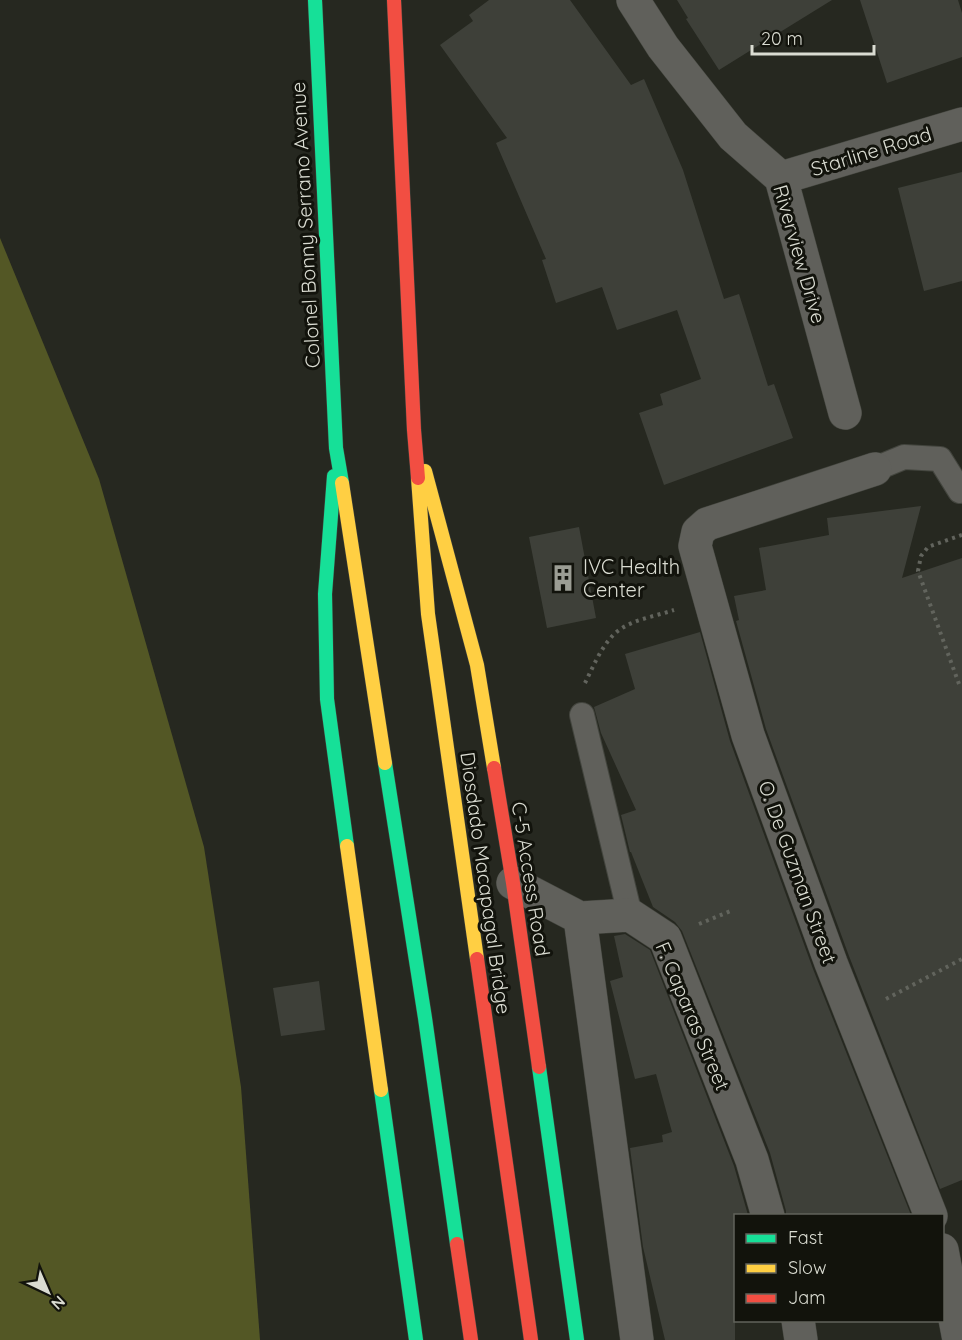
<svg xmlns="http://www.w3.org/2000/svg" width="962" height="1340" font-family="Quicksand,sans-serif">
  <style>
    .water { fill: #535725 }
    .building { fill: #3e4039 }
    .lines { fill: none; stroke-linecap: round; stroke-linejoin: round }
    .lane-casing { stroke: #43453e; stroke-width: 26 }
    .street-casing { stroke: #43453e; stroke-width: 34 }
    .fast-casing { stroke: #43453e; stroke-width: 15 }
    .slow-casing { stroke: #43453e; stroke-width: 15 }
    .jam-casing { stroke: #43453e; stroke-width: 15 }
    .path { stroke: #62645d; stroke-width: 4; stroke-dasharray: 3 4.5; stroke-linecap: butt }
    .lane { stroke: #60605b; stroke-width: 24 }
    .street { stroke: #60605b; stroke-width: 33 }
    .fast { stroke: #16e098; stroke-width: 14 }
    .slow { stroke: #ffcf43; stroke-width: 14 }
    .jam { stroke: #f24e42; stroke-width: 14 }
    .labels { text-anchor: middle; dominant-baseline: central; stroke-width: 6; stroke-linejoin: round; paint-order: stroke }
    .street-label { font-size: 20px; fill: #dadcd2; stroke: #12130c }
    .poi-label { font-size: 20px; fill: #dadcd2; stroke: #12130c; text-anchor: start }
  </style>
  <rect width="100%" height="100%" fill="#262820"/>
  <!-- water -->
  <path class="water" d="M0 238 99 479 204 847 241 1087 260 1340H0Z"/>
  <!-- building -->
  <path class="building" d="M489 0H570L631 85 644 79 683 170 724 299 739 294 768 386 774 384 793 438 664 485 639 413 663 405 660 394 701 379 677 310 617 330 602 287 556 303 542 260 546 259 496 143 507 138 440 45 473 21 469 15Z
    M677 0H832L719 70 686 19 688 18Z
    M860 0H958L962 13V57L887 83Z
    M962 172V281L924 291 898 188Z
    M921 506 902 578 962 558V1180L940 1189 849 956 766 729 736 621 739 620 734 596 766 590 759 548 829 535 827 518Z
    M579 527 596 618 547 628 529 537Z
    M700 632 730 741 813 969 911 1215H786V1211L770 1153 682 931 675 922 653 907 631 852H630L621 815 636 810 601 733 594 707 635 689 625 654Z
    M625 934 650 950 734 1166 748 1215H735V1340H665L643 1247 630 1148 663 1142 662 1135 672 1132 656 1074 635 1079 610 981 623 977 614 936Z
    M319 981 325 1030 281 1036 273 988Z"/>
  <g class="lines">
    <defs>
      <path id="lane" d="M875 469 904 457 940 459 960 491
        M582 715 630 915"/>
      <path id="street" d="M633 0 663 47 733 136 781 178 845 413
        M781 178 962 124
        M875 469 707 524 698 532 695 546 748 735 831 963 931 1216
        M513 883 580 918 630 915 665 938 752 1160 768 1216
        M580 918 637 1340
        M942 1250 959 1340
        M798 1320 801 1340"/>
      <path id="fast" d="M315 0 336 448 342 483
        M334 476 325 594 327 699 347 846
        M385 763 425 1018 457 1244
        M539 1067 577 1340
        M381 1090 416 1340"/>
      <path id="slow" d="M425 471 477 665 494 768
        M418 478 428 614 477 959
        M342 483 385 763
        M347 846 381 1090"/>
      <path id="jam" d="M394 0 414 430 418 478
        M494 768 513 883 539 1067
        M477 959 531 1340
        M457 1244 471 1340"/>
    </defs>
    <!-- lane casing -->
    <use href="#lane" class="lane-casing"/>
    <!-- street casing -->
    <use href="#street" class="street-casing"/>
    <!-- fast casing -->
    <use href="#fast" class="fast-casing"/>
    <!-- slow casing -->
    <use href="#slow" class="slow-casing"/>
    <!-- jam casing -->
    <use href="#jam" class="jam-casing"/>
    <!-- path -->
    <path class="path" d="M585 683C594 665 603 642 619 630 635 619 656 616 674 610
      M959 684 918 571 921 556 928 547 962 535
      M699 924 733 910
      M886 999 962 959"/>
    <!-- lane -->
    <use href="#lane" class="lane"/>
    <!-- street -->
    <use href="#street" class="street"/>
    <!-- fast -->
    <use href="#fast" class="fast"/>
    <!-- slow -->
    <use href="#slow" class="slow"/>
    <!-- jam -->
    <use href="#jam" class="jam"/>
  </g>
  <!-- icons -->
  <defs>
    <symbol id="building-bare" viewBox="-9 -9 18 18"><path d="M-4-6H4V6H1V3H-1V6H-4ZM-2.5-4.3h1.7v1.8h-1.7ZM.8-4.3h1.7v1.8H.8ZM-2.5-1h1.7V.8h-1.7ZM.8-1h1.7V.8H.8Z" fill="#9b9d94" stroke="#12130c" stroke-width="2.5" paint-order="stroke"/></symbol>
  </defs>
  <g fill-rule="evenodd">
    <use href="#building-bare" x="544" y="559" width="38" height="38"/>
  </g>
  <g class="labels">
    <!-- street labels -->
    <g class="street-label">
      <text transform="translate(871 151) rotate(-17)">Starline Road</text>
      <text transform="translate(305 225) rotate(-93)">Colonel Bonny Serrano Avenue</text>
      <text transform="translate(800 254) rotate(74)">Riverview Drive</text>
      <text transform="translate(798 872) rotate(70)">O. De Guzman Street</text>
      <text transform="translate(531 879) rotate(81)">C-5 Access Road</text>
      <text transform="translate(486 883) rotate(82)">Diosdado Macapagal Bridge</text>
      <text transform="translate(693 1016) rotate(67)">F. Caparas Street</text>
    </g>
    <!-- poi labels -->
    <g class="poi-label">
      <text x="583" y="566">IVC Health<tspan x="583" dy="23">Center</tspan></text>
    </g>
  </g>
  <!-- legend -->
  <rect x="734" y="1214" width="210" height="108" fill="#12130c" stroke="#62635b" stroke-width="1.5"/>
  <rect x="746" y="1234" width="30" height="9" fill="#16e098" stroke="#62635b" stroke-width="1.5"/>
  <text x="788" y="1244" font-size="18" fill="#dadcd2">Fast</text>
  <rect x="746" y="1264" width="30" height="9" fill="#ffcf43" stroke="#62635b" stroke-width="1.5"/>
  <text x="788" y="1274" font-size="18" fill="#dadcd2">Slow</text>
  <rect x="746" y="1294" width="30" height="9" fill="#f24e42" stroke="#62635b" stroke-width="1.5"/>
  <text x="788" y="1304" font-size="18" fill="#dadcd2">Jam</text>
  <!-- north arrow -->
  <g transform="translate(48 1292) rotate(136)" stroke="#12130c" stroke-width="4.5" paint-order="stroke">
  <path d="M0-4.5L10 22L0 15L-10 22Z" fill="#dadcd2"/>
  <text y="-9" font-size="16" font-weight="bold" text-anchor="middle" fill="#dadcd2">N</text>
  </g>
  <!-- scale -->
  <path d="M752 45v9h122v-9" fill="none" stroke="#dadcd2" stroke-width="3"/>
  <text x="761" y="45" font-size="18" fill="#dadcd2" stroke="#12130c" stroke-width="4.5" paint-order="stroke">20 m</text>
</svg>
